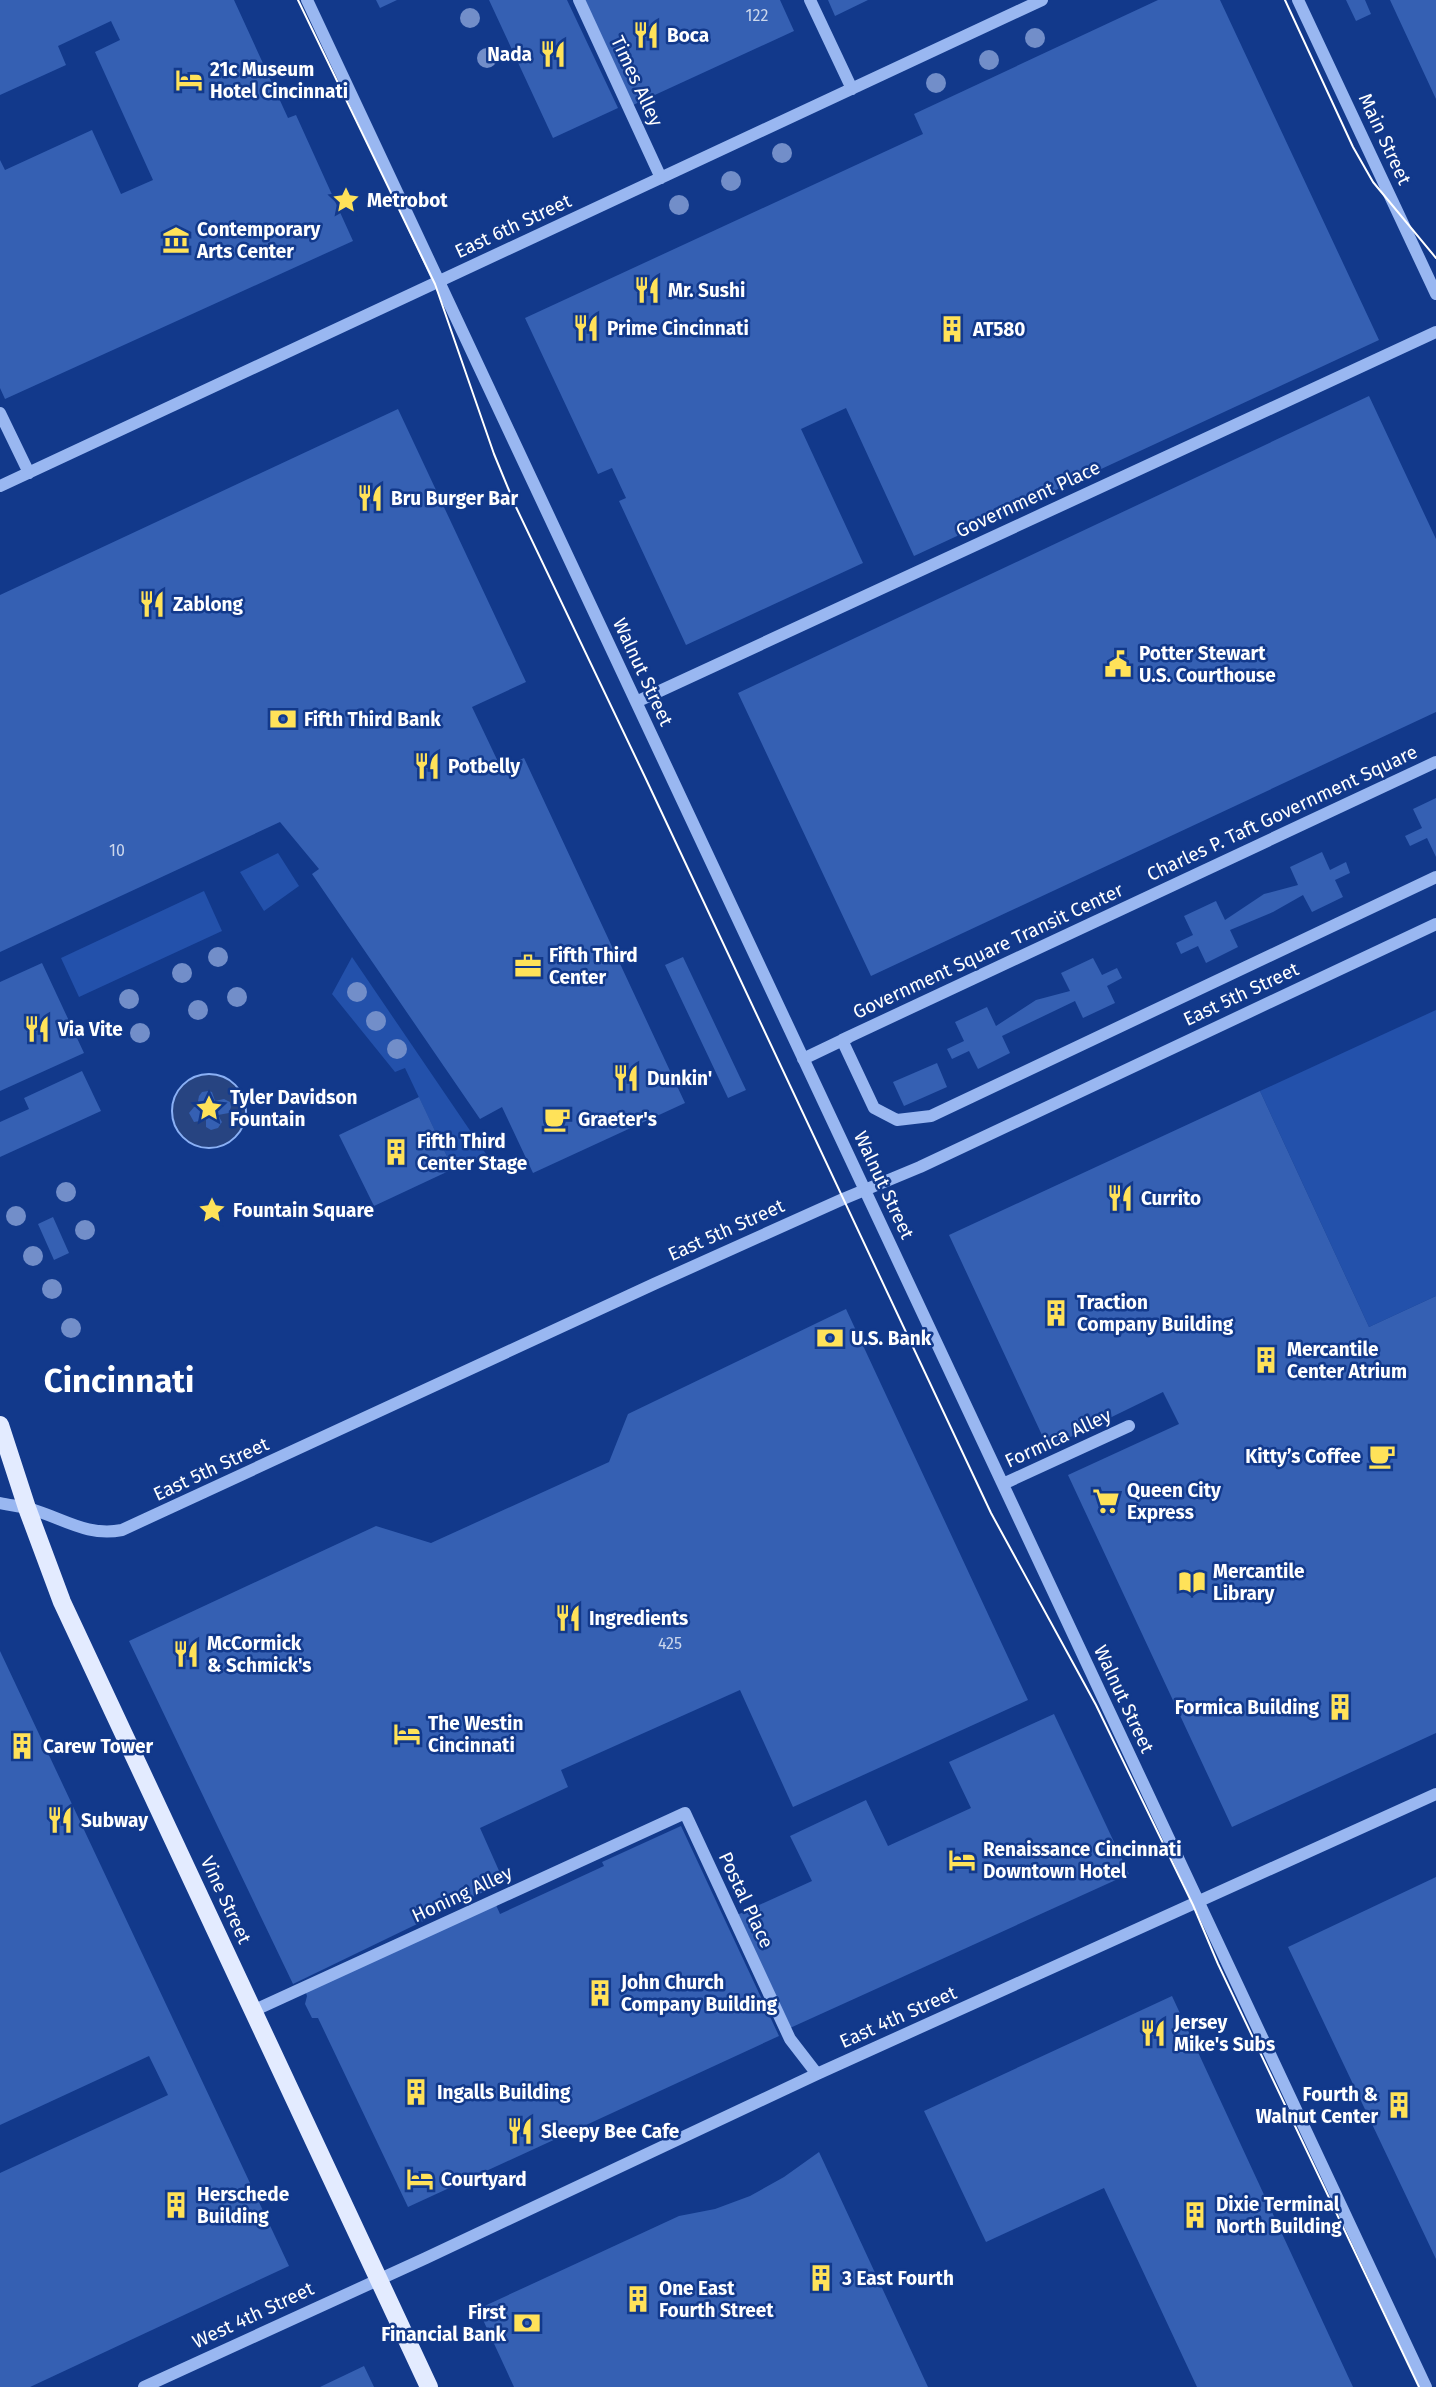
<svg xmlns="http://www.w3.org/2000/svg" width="1436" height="2387" font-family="'Fira Sans',sans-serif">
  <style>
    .green { fill: #2351ab }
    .water { fill: #274481; stroke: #8ab0f5; stroke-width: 2 }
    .building { fill: #3560b3 }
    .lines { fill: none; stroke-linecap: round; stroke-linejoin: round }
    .minor { stroke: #99b7f1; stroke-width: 12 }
    .major { stroke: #e3ebff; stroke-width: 18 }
    .tram { stroke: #fff; stroke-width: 2 }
    .tree { fill: #728ec9 }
    .labels { text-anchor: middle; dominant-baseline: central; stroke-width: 5; stroke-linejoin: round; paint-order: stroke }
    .number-label { font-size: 16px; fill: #ccd7ec }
    .poi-label { font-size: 19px; font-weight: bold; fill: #fff; stroke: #12398b; text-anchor: start }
    .street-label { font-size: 19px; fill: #fff; stroke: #12398b }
    .town-label { font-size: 33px; font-weight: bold; fill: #fff; stroke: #12398b }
  </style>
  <rect width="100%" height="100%" fill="#12398b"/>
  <!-- green -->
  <path class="green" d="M278 853 299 886 264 911 240 872Z
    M204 891 222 931 79 997 61 958Z
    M352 957 486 1154 453 1169 405 1068 395 1072 332 994Z
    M1436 1010V1296L1369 1327 1260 1091Z"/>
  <!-- water -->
  <path class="water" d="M172 1111a37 37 0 1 1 74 0a37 37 0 1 1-74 0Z"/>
  <!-- building -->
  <path class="building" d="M0 0H234L288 118 296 115 353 241 5 399 0 388V160L5 170 92 130 121 194 153 180 95 52 120 40 111 21 58 46 66 65 0 95Z
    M376 0H397L380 8Z
    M489 0H567L618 108 553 138Z
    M585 0H780L794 31 633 105Z
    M828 0H868L835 16Z
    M1158 0H1220L1379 340 914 556 846 408 801 429 863 563 686 645 619 501 626 498 612 468 598 474 525 318 923 134 914 114Z
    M1346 0H1365L1371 14 1356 21Z
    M1390 0H1436V99Z
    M1369 396 1436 539V712L871 976 738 693Z
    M398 409 526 682 472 707 501 768 524 758 685 1103 533 1173 502 1107 480 1119 312 874 319 869 280 822 0 952V595Z
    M1436 798V857L1427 838 1410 846 1405 836 1422 828 1413 809Z
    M1322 852 1330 870 1346 862 1350 873 1335 880 1343 897 1312 912 1303 895 1273 912 1230 930 1238 947 1206 963 1198 946 1181 954 1176 943 1193 935 1184 916 1216 901 1225 920 1264 894 1298 885 1290 867Z
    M683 957 746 1090 728 1098 665 965Z
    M1093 958 1102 975 1117 968 1122 978 1107 986 1115 1003 1083 1018 1075 1001 1002 1036 1010 1053 978 1069 969 1051 952 1059 947 1049 964 1041 955 1022 987 1007 996 1026 1036 1000 1070 991 1061 973Z
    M42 963 84 1053 0 1091V982Z
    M937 1063 947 1087 904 1106 893 1082Z
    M82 1071 101 1111 0 1157V1122L29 1109 24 1098Z
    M208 1091 212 1092 215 1101 224 1099 230 1102 231 1107 229 1113 218 1115 222 1122 218 1128 211 1130 206 1127V1120L194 1122 189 1113 194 1107 201 1105 198 1101 199 1096 202 1092Z
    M1260 1091 1369 1327 1436 1296V1733L1232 1827 1068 1475 1179 1424 1163 1392 1048 1448 949 1235Z
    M419 1097 453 1169 374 1206 339 1135Z
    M53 1217 69 1253 54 1260 38 1224Z
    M846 1309 1028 1700 793 1807 740 1690 561 1770 568 1787 480 1828 504 1882 293 1984 129 1641 376 1526 431 1543 609 1462 628 1414Z
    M0 1651 289 2266 30 2387H0V2173L168 2095 149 2056 0 2125Z
    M1054 1714 1129 1874 790 2028 737 1915 812 1881 790 1836 866 1800 888 1846 971 1808 949 1762Z
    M681 1826 779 2036 408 2207 318 2018H312L305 2004 307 1996 305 1990 496 1905 500 1914 604 1866 602 1862Z
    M1436 1877V2259L1288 1947Z
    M1172 1996 1353 2387H1197L1104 2188 986 2242 924 2111Z
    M819 2152 928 2387H514L478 2309 679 2216 715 2209 750 2196 784 2177Z
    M364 2366 374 2387H320Z"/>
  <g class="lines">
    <!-- minor -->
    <path class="minor" d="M307 0 1426 2387
      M579 0 661 178
      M810 0 852 89
      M1298 0 1436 294
      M0 413 29 473
      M0 486 1042 0
      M636 702 1436 332
      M1436 762 842 1040 874 1108 897 1120 931 1116 1436 877
      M803 1059 849 1037
      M1003 1484 1129 1426
      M0 1503C9 1505 18 1506 27 1508 62 1517 85 1537 122 1530L654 1284 843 1199 920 1167 1436 924
      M255 2010 685 1813 790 2039 817 2074
      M144 2387 426 2258 817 2074 1436 1794"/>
    <!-- major -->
    <path class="major" d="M0 1425 27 1508 62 1602 429 2387"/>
    <!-- tram -->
    <path class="tram" d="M298 0 435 284 494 454 515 505 645 777 991 1513 1096 1705 1193 1905 1218 1964 1419 2387
      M1285 0 1353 147 1373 182 1436 258"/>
  </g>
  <!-- trees -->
  <g class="tree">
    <circle cx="470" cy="18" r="10"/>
    <circle cx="1035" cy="38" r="10"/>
    <circle cx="487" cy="58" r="10"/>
    <circle cx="989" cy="60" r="10"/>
    <circle cx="936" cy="83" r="10"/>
    <circle cx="782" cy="153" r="10"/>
    <circle cx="731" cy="181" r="10"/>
    <circle cx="679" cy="205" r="10"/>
    <circle cx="218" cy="957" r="10"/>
    <circle cx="182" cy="973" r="10"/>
    <circle cx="357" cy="992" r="10"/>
    <circle cx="237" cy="997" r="10"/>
    <circle cx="129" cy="999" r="10"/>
    <circle cx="198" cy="1010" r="10"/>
    <circle cx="376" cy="1021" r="10"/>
    <circle cx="140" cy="1033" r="10"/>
    <circle cx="397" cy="1049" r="10"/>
    <circle cx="66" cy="1192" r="10"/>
    <circle cx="16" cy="1216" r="10"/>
    <circle cx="85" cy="1230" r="10"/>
    <circle cx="33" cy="1256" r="10"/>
    <circle cx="52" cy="1289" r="10"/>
    <circle cx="71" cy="1328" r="10"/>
  </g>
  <!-- icons -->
  <defs>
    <symbol id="restaurant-bare" viewBox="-9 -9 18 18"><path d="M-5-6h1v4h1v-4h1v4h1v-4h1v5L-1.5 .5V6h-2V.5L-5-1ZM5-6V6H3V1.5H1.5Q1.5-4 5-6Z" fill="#ffe259" stroke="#12398b" stroke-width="2.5" paint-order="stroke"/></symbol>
    <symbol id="hotel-bare" viewBox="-9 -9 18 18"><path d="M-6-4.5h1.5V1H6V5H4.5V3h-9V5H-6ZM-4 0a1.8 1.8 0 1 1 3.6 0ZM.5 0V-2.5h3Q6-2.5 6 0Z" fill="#ffe259" stroke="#12398b" stroke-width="2.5" paint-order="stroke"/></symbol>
    <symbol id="sight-bare" viewBox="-9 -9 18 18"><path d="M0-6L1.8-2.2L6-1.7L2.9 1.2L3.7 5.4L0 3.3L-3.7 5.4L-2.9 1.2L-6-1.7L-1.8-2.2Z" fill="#ffe259" stroke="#12398b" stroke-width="2.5" paint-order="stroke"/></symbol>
    <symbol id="museum-bare" viewBox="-9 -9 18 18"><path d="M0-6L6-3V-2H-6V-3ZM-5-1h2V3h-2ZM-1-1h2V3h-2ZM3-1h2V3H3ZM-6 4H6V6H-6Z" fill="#ffe259" stroke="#12398b" stroke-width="2.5" paint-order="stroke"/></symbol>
    <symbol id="building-bare" viewBox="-9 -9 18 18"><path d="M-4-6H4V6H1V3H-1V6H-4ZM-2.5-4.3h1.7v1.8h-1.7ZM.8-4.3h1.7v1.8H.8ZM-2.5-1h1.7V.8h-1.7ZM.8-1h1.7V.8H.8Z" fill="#ffe259" stroke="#12398b" stroke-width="2.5" paint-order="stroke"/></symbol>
    <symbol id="civic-bare" viewBox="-9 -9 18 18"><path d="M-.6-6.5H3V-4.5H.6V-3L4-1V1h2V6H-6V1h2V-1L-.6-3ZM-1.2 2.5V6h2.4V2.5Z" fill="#ffe259" stroke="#12398b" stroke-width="2.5" paint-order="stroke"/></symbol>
    <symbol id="bank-bare" viewBox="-9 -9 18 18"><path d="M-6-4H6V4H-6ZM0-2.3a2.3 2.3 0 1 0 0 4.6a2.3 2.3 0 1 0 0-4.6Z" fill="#ffe259" stroke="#12398b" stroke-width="2.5" paint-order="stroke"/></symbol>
    <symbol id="office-bare" viewBox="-9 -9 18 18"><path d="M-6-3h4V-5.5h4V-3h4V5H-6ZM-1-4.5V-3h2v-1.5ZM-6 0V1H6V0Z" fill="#ffe259" stroke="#12398b" stroke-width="2.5" paint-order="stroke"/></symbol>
    <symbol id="cafe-bare" viewBox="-9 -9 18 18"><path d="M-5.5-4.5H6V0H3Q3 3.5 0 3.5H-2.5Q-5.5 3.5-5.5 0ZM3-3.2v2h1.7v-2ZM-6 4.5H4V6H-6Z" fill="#ffe259" stroke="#12398b" stroke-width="2.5" paint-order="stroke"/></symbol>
    <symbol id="supermarket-bare" viewBox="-9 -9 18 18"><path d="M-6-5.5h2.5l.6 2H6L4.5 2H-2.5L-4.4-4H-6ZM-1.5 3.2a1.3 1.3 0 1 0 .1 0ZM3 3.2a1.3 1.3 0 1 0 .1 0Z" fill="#ffe259" stroke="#12398b" stroke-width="2.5" paint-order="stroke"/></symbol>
    <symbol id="library-bare" viewBox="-9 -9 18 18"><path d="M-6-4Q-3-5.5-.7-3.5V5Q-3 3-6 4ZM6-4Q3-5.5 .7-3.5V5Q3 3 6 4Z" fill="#ffe259" stroke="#12398b" stroke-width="2.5" paint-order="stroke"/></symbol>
  </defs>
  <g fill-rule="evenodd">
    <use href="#restaurant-bare" x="627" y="16" width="38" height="38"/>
    <use href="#restaurant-bare" x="534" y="35" width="38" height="38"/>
    <use href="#hotel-bare" x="170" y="61" width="38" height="38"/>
    <use href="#sight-bare" x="327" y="181" width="38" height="38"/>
    <use href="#museum-bare" x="157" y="221" width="38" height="38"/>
    <use href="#restaurant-bare" x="628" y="271" width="38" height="38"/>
    <use href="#restaurant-bare" x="567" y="309" width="38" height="38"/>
    <use href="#building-bare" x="933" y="310" width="38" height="38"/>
    <use href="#restaurant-bare" x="351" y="479" width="38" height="38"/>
    <use href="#restaurant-bare" x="133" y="585" width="38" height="38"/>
    <use href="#civic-bare" x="1099" y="645" width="38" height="38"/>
    <use href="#bank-bare" x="264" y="700" width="38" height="38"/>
    <use href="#restaurant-bare" x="408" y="747" width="38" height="38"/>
    <use href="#office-bare" x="509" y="947" width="38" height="38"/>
    <use href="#restaurant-bare" x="18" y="1010" width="38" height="38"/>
    <use href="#restaurant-bare" x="607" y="1059" width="38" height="38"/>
    <use href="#sight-bare" x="190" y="1089" width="38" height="38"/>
    <use href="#cafe-bare" x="538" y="1100" width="38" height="38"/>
    <use href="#building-bare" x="377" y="1133" width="38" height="38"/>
    <use href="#restaurant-bare" x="1101" y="1179" width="38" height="38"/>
    <use href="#sight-bare" x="193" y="1191" width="38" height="38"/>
    <use href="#building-bare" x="1037" y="1294" width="38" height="38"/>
    <use href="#bank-bare" x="811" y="1319" width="38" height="38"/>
    <use href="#building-bare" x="1247" y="1341" width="38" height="38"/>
    <use href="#cafe-bare" x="1363" y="1437" width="38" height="38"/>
    <use href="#supermarket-bare" x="1087" y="1482" width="38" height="38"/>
    <use href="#library-bare" x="1173" y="1563" width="38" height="38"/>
    <use href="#restaurant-bare" x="549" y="1599" width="38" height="38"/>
    <use href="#restaurant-bare" x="167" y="1635" width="38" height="38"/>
    <use href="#building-bare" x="1321" y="1688" width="38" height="38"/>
    <use href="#hotel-bare" x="388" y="1715" width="38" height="38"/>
    <use href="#building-bare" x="3" y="1727" width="38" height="38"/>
    <use href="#restaurant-bare" x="41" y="1801" width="38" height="38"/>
    <use href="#hotel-bare" x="943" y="1841" width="38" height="38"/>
    <use href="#building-bare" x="581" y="1974" width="38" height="38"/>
    <use href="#restaurant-bare" x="1134" y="2014" width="38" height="38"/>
    <use href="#building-bare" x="397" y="2073" width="38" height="38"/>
    <use href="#building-bare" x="1380" y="2086" width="38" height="38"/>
    <use href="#restaurant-bare" x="501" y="2112" width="38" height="38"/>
    <use href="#hotel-bare" x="401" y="2160" width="38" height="38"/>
    <use href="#building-bare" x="157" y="2186" width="38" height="38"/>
    <use href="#building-bare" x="1176" y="2196" width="38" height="38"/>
    <use href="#building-bare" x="802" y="2259" width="38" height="38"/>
    <use href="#building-bare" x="619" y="2280" width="38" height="38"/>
    <use href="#bank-bare" x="508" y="2304" width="38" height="38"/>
  </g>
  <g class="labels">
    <!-- number labels -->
    <g class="number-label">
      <text x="757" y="15">122</text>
      <text x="117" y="850">10</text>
      <text x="670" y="1643">425</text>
    </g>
    <!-- poi labels -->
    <g class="poi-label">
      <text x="667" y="35">Boca</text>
      <text x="532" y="54" text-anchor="end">Nada</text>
      <text x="210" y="69">21c Museum<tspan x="210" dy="22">Hotel Cincinnati</tspan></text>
      <text x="367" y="200">Metrobot</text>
      <text x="197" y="229">Contemporary<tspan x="197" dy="22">Arts Center</tspan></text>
      <text x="668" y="290">Mr. Sushi</text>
      <text x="607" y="328">Prime Cincinnati</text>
      <text x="973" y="329">AT580</text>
      <text x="391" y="498">Bru Burger Bar</text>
      <text x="173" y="604">Zablong</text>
      <text x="1139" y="653">Potter Stewart<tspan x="1139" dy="22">U.S. Courthouse</tspan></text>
      <text x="304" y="719">Fifth Third Bank</text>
      <text x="448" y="766">Potbelly</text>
      <text x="549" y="955">Fifth Third<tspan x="549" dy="22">Center</tspan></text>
      <text x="58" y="1029">Via Vite</text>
      <text x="647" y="1078">Dunkin'</text>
      <text x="230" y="1097">Tyler Davidson<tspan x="230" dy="22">Fountain</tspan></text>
      <text x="578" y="1119">Graeter's</text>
      <text x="417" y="1141">Fifth Third<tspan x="417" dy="22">Center Stage</tspan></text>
      <text x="1141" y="1198">Currito</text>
      <text x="233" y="1210">Fountain Square</text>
      <text x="1077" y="1302">Traction<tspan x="1077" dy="22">Company Building</tspan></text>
      <text x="851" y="1338">U.S. Bank</text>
      <text x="1287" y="1349">Mercantile<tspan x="1287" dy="22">Center Atrium</tspan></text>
      <text x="1361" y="1456" text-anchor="end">Kitty’s Coffee</text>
      <text x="1127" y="1490">Queen City<tspan x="1127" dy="22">Express</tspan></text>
      <text x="1213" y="1571">Mercantile<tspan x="1213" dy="22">Library</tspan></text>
      <text x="589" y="1618">Ingredients</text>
      <text x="207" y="1643">McCormick<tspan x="207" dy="22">&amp; Schmick's</tspan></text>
      <text x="1319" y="1707" text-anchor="end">Formica Building</text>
      <text x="428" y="1723">The Westin<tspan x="428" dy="22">Cincinnati</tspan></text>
      <text x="43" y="1746">Carew Tower</text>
      <text x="81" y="1820">Subway</text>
      <text x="983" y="1849">Renaissance Cincinnati<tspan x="983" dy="22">Downtown Hotel</tspan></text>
      <text x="621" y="1982">John Church<tspan x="621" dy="22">Company Building</tspan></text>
      <text x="1174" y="2022">Jersey<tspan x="1174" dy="22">Mike's Subs</tspan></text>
      <text x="437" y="2092">Ingalls Building</text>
      <text x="1378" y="2094" text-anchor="end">Fourth &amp;<tspan x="1378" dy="22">Walnut Center</tspan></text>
      <text x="541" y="2131">Sleepy Bee Cafe</text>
      <text x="441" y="2179">Courtyard</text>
      <text x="197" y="2194">Herschede<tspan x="197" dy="22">Building</tspan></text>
      <text x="1216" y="2204">Dixie Terminal<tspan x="1216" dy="22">North Building</tspan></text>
      <text x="842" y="2278">3 East Fourth</text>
      <text x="659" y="2288">One East<tspan x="659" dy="22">Fourth Street</tspan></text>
      <text x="506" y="2312" text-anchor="end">First<tspan x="506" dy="22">Financial Bank</tspan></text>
    </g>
    <!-- street labels -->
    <g class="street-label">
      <text transform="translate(637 81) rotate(65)">Times Alley</text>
      <text transform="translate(1385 139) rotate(65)">Main Street</text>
      <text transform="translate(513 226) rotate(-25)">East 6th Street</text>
      <text transform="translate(1028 499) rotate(-25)">Government Place</text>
      <text transform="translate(643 672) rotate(65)">Walnut Street</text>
      <text transform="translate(1282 813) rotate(-25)">Charles P. Taft Government Square</text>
      <text transform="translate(988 951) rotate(-25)">Government Square Transit Center</text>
      <text transform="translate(1241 994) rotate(-25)">East 5th Street</text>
      <text transform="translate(884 1185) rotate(65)">Walnut Street</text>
      <text transform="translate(726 1230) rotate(-24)">East 5th Street</text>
      <text transform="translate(1058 1438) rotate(-25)">Formica Alley</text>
      <text transform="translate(211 1469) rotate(-25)">East 5th Street</text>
      <text transform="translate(1124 1699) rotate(65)">Walnut Street</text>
      <text transform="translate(462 1894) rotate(-25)">Honing Alley</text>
      <text transform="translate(226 1900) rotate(65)">Vine Street</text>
      <text transform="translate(746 1900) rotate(65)">Postal Place</text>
      <text transform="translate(898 2017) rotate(-24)">East 4th Street</text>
      <text transform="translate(253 2315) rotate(-25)">West 4th Street</text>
    </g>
    <!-- town labels -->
    <g class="town-label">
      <text x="119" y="1381">Cincinnati</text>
    </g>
  </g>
</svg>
